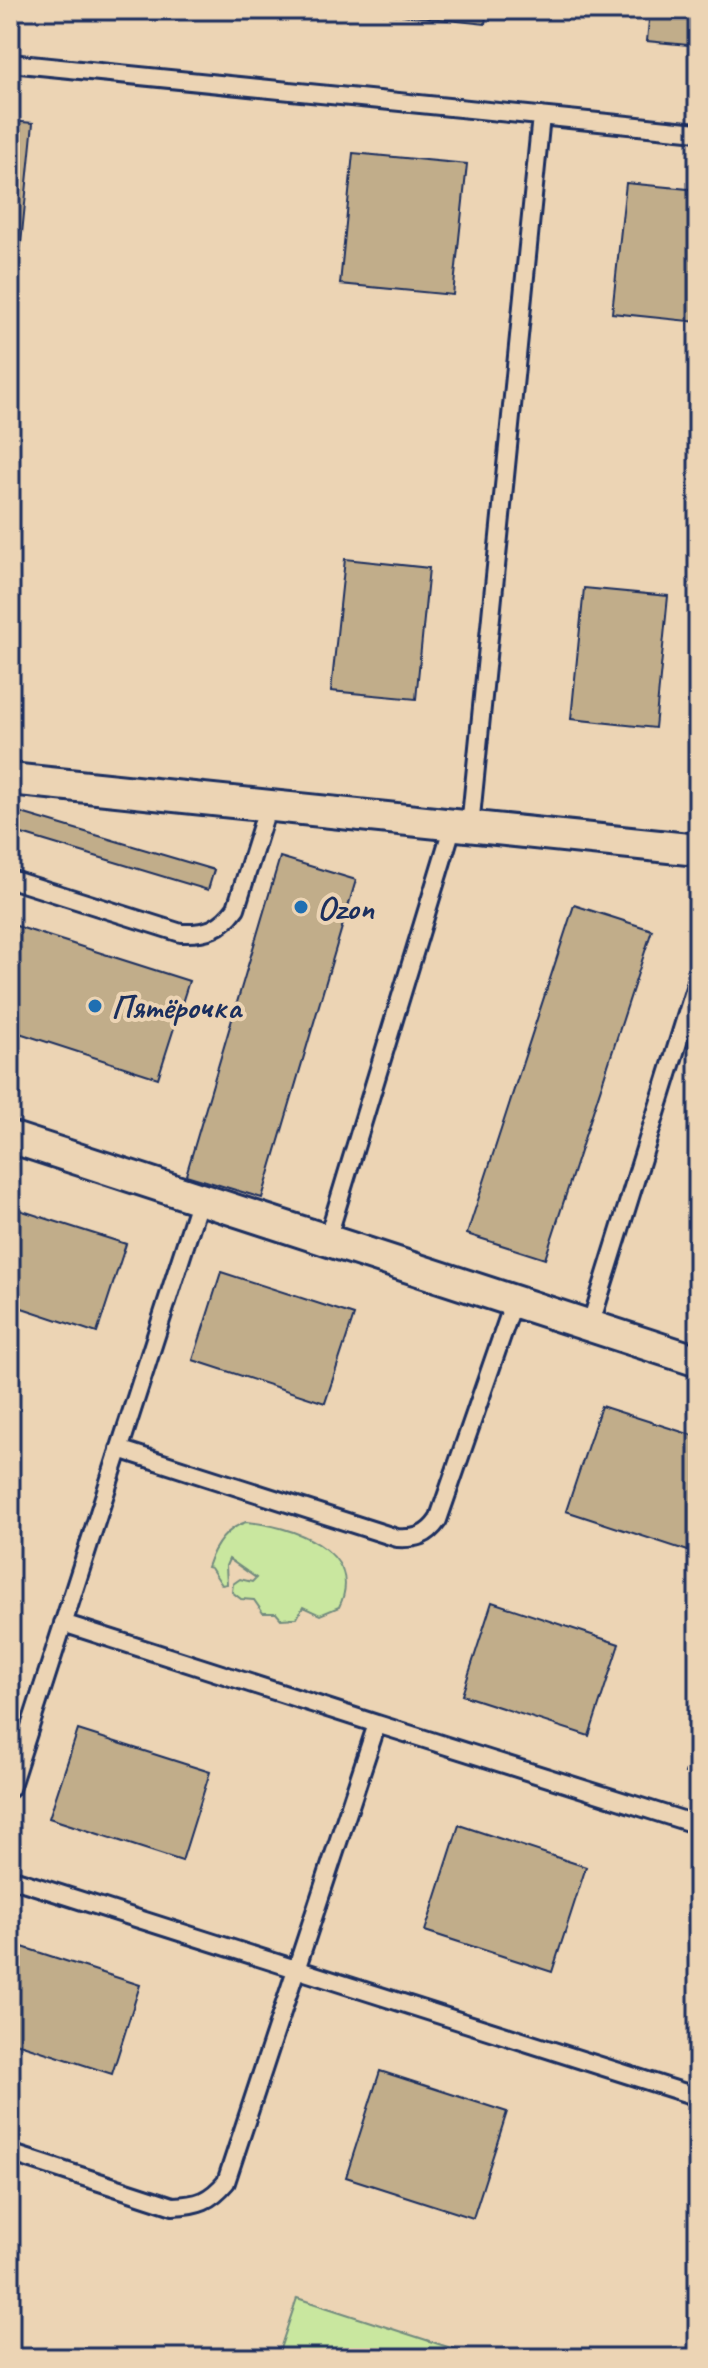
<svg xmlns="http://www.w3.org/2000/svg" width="708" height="2368" font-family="Caveat,sans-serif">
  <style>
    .green { fill: #c9e79f; stroke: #728b7e; stroke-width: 2 }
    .building { fill: #c1ad8a; stroke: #1b2f5e; stroke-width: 2 }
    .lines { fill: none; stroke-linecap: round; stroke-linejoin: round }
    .lane-casing { stroke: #1b2f5e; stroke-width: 22 }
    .street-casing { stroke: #1b2f5e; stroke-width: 36 }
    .lane { stroke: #ecd4b4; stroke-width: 16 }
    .street { stroke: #ecd4b4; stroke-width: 30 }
    .poi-dot { fill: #1f6fb2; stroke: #ecd4b4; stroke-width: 3 }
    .labels { text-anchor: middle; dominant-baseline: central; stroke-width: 8; stroke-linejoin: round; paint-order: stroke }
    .poi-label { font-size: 34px; font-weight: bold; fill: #1b2f5e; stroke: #ecd4b4; text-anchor: start }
  </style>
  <rect width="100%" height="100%" fill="#ecd4b4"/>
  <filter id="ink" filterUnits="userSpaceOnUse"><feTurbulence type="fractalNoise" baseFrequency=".0125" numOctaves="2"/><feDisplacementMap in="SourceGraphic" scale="16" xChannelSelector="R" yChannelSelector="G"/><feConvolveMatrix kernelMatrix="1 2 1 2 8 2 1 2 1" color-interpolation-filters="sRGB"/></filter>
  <g filter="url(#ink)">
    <!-- green -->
    <path class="green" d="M246 1522C288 1525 367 1550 339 1607L320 1615 303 1607 297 1618 281 1619 276 1613H263L254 1600 241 1599 232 1592 233 1584 240 1579 252 1582 256 1578 229 1559 226 1566 227 1584 222 1585 211 1568 207 1567C213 1549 225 1529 246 1522Z
      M297 2298 457 2350 454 2358H277Z"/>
    <!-- building -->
    <path class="building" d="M354 10H487L485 24Z
      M650 10H698V46L647 41Z
      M10 121 33 123 20 254 10 253Z
      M353 153 467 164 453 295 340 284Z
      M626 183 698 190V322L612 313Z
      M345 559 429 568 416 699 331 691Z
      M584 588 668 596 655 728 571 719Z
      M18 812 214 870 208 890 12 831Z
      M280 857 356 880 262 1198 186 1175Z
      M574 905 652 930 545 1259 467 1234Z
      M10 924 189 981 158 1078 10 1030Z
      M10 1207 126 1244 97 1333 10 1304Z
      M221 1272 354 1315 325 1403 193 1360Z
      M601 1406 698 1437V1540L694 1553 566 1511Z
      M492 1602 619 1644 589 1736 462 1695Z
      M78 1730 210 1772 182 1861 49 1818Z
      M698 1732V1777L685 1773Z
      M459 1825 586 1867 552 1972 425 1931Z
      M10 1943 140 1985 112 2074 10 2041Z
      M380 2071 507 2112 473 2218 346 2177Z"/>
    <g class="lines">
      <defs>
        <path id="lane" d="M10 63 698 132
          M470 827 541 116
          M10 879 181 933C206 934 221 929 236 908L268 806
          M327 1240 453 825
          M590 1326 698 978
          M119 1449 397 1538C416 1539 427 1536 438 1520L514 1301
          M377 1724 698 1825
          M10 1789 200 1199
          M10 1878 698 2097
          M10 2153 173 2206C198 2205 210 2201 226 2182L377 1724 63 1623"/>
        <path id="street" d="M10 779 698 850
          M10 1137 698 1361"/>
      </defs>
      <!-- lane casing -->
      <use href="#lane" class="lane-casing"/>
      <!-- street casing -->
      <use href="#street" class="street-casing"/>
      <!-- lane -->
      <use href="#lane" class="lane"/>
      <!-- street -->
      <use href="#street" class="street"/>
    </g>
  </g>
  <!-- markers -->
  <g class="poi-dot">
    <circle cx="301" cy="907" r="8"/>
    <circle cx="95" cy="1006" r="8"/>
  </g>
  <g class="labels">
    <!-- poi labels -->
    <g class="poi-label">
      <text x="317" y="907">Ozon</text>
      <text x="111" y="1006">Пятёрочка</text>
    </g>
  </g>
  <!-- margin -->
  <rect width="708" height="2368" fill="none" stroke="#ecd4b4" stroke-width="40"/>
  <rect x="20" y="20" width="668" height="2328" fill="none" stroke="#1b2f5e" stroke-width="3" filter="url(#ink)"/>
</svg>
